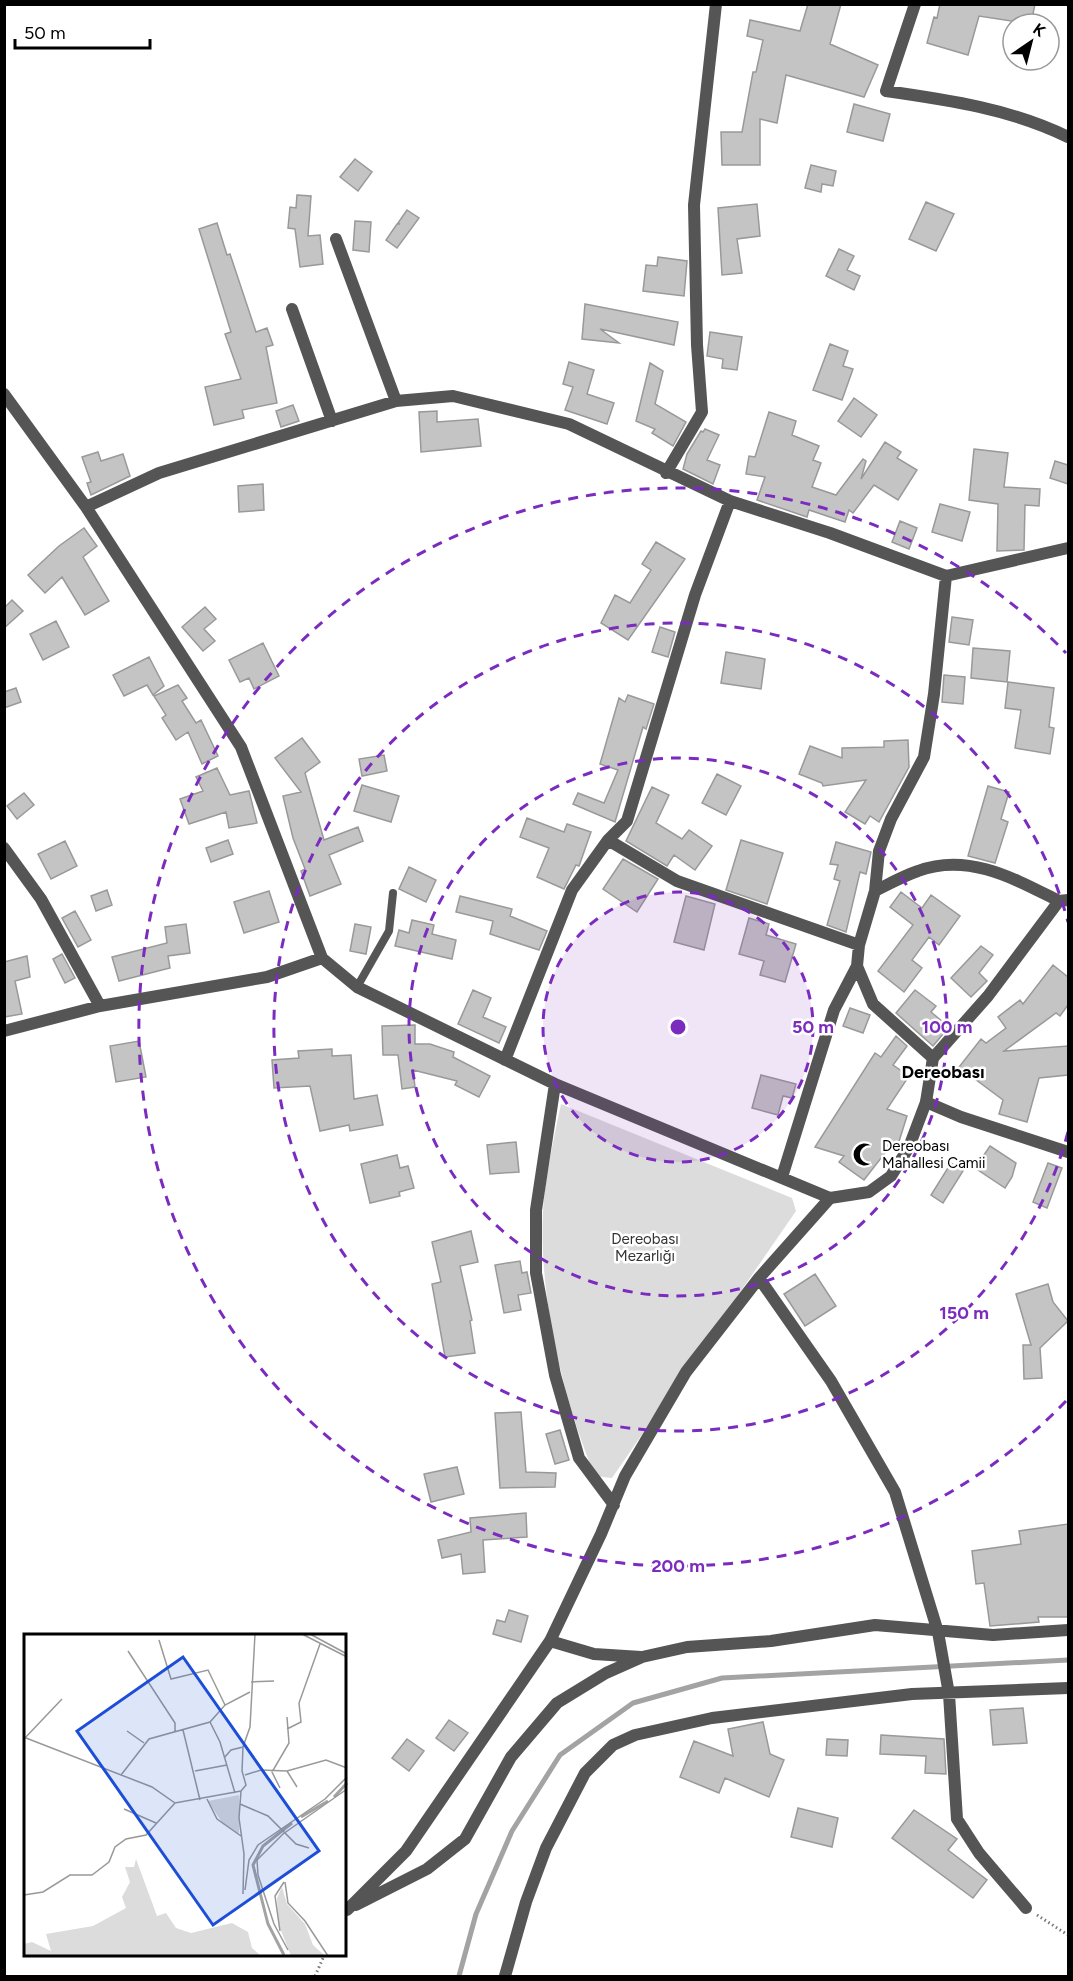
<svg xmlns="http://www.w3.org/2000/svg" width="1073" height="1981" font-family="Figtree,sans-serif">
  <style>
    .green { fill: #dcdcdc }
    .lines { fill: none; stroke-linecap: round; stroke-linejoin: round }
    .stream { stroke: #a3a3a3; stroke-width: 5 }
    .building { fill: #c4c4c4; stroke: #999; stroke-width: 1.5 }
    .path { stroke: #777; stroke-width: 3; stroke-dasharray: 1.5 3; stroke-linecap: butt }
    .service { stroke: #555; stroke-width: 8 }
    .minor { stroke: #555; stroke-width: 12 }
    .tertiary { stroke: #555; stroke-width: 12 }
    .ring { fill: none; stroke: #7b2cbf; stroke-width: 3; stroke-dasharray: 10 8 }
    .labels { text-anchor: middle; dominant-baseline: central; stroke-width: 5; stroke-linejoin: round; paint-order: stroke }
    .poi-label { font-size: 15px; fill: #000; stroke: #fff; text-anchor: start }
    .park-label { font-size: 15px; fill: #333; stroke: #fff }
    .quarter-label { font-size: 18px; font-weight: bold; fill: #000; stroke: #fff }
    .inset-river { fill: none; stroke: #a3a3a3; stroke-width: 3 }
    .inset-road { fill: none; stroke: #999; stroke-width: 1.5 }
    .view { fill: #1d4ed8; fill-opacity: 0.15; stroke: #1d4ed8; stroke-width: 3 }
    .inset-edge { fill: none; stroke: #000; stroke-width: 3 }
    .centre { fill: #7b2cbf; stroke: #fff; stroke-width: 3 }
    .ring-label { font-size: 18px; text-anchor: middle; font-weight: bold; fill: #7b2cbf; stroke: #fff; stroke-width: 5; stroke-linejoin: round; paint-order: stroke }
  </style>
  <rect width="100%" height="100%" fill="#fff"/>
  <!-- green -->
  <path class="green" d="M561 1104 792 1198 796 1211 612 1478 595 1476C561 1395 534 1278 545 1189 549 1161 555 1132 561 1104Z"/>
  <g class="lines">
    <!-- stream -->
    <path class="stream" d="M459 1976 476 1914 512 1831 560 1755 633 1703 722 1678 1068 1660"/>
  </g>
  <!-- building -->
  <path class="building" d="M808 4H841L830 44 878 65 864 97 786 75 777 123 760 119V165H722L721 132H742L753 72H756L763 40 747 36 750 20 800 31Z
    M940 4H1035L1031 24 979 16 968 55 927 43 934 17 937 18Z
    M854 104 890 114 883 141 847 132Z
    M355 159 372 172 358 191 340 177Z
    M811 165 836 171 833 186 822 184 821 192 805 188Z
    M297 195 311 196 308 236 320 235 323 264 300 267 295 229 288 228 290 207 296 208Z
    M926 202 954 214 936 251 909 239Z
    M757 204 760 236 737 239 742 273 722 275 718 208Z
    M407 210 419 218 397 248 386 240 397 224H400L398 223Z
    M355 221 371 222 369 252 353 250Z
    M217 223 227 255 230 254 256 332 267 328 273 345 266 347 277 403 242 410 244 418 214 425 205 387 241 379 225 334 231 332 199 229Z
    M839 249 854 256 847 270 860 276 854 290 826 276Z
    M658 257 687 261 684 296 643 291 646 265 657 266Z
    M585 304 678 322 674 345 600 329 619 343 582 339Z
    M710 332 742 337 737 370 722 368 723 359 707 356Z
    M830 344 848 351 843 366 853 369 842 400 813 390Z
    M569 362 594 370 587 394 614 403 607 424 565 410 573 387 563 384Z
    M650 363 663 371 655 404 686 422 673 446 652 433 655 429 636 421Z
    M854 398 877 415 861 437 838 421Z
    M293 405 299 421 281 427 276 411Z
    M437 411V422L478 419 481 446 421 452 419 412Z
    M769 412 796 421 792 435 819 446 813 460 821 463 812 487 836 495 863 459 866 461 861 479 885 442 901 452 897 458 917 470 898 500 874 485 853 513 849 510 845 522 809 510 807 517 757 500 765 477 746 474 749 456 755 457Z
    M705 429 719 435 707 460 720 465 713 484 683 469 687 454 701 431 703 432Z
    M974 449 1008 453 1004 487 1040 489 1039 506 1025 505 1024 550 997 551 998 504 969 500Z
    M98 452 101 461 123 454 130 476 91 495 87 483 91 482 82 457Z
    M1055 461 1068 465V484L1050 478Z
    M263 484 264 510 239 512 238 486Z
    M940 504 970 512 962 541 932 532Z
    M900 521 917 528 909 549 892 542Z
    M84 528 97 546 83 557 109 601 85 615 62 577 45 593 28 575 59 546Z
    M656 542 685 559 628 640 601 623 615 595 630 603 651 570 642 564Z
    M12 600 23 611 4 628V608Z
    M205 607 216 619 204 629 215 641 203 651 182 627Z
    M952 617 973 620 969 645 949 642Z
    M56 621 69 647 43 660 30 634Z
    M660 627 675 632 668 657 652 652Z
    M263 643 279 676 254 689 249 678 240 682 229 660Z
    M973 648 1010 651 1007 682 971 678Z
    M726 652 765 659 761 689 721 683Z
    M149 657 164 686 153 695 147 685 124 696 113 675Z
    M944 675 965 677 963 704 942 702Z
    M1008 682 1054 688 1049 727 1054 728 1050 754 1015 748 1021 710 1005 708Z
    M178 685 187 698 182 701 196 723 201 720 218 756 202 764 188 732 176 740 162 718 166 715 154 696Z
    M16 688 21 702 4 708V692Z
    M628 695 654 704 646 729 643 727 615 822 573 804 578 793 604 803 618 770 600 764 619 698 625 702Z
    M302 738 320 762 305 773 324 840 358 827 363 841 329 855 341 884 310 896 301 871 305 869 293 838 283 796 301 792 275 758Z
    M908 740 909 767 879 822 870 816 865 824 845 812 866 780 823 786 822 783 799 774 810 746 842 758V748L884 747V741Z
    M384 755 387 771 362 776 359 759Z
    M217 768 230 795 249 791 257 823 229 828 226 812 189 824 180 799 203 791 196 777Z
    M717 774 741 786 726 815 702 803Z
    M362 785 399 796 391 822 354 811Z
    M988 786 1009 792 1001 819 1008 822 995 863 968 856Z
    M652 787 669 795 656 823 682 839 689 830 712 846 695 870 674 855 667 866 626 841Z
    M24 793 34 805 17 819 7 806Z
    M527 818 564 832 567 824 591 832 579 866 576 865 564 889 537 877 549 848 520 837Z
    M228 840 233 854 211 862 206 848Z
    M741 840 783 853 767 904 726 890Z
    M65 841 77 866 51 879 38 854Z
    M836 842 871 852 866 874 860 872 846 932 827 925 840 881 834 879 838 865 830 864Z
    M623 859 658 879 637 912 603 889Z
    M409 867 436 880 426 902 399 889Z
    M107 890 112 905 96 911 91 896Z
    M269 891 279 922 244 933 234 902Z
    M901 892 922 908 931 895 960 916 939 945 929 937 912 960 922 968 904 992 878 971 913 925 890 907Z
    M460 896 512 909 510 916 547 931 539 950 490 934 493 921 456 912Z
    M686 896 715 904 704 950 674 942Z
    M75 911 91 940 78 947 62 918Z
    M749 918 769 924 766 935 796 944 785 982 760 975 764 961 739 954Z
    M412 920 434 925 432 934 456 940 452 959 395 946 399 930 409 933Z
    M186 924 190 953 168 956 170 968 119 981 112 957 167 943 165 927Z
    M355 924 371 927 366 954 350 951Z
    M981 946 993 955 979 973 987 981 971 997 951 978Z
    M62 954 75 978 65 983 53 959Z
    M27 956 30 977 15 981 22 1014 4 1017V962Z
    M1053 965 1068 977V1005L1060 1016 1056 1013 1004 1051 1068 1046V1075L1039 1078 1027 1122 999 1114 1003 1100 959 1067 981 1039 986 1043 1006 1028 998 1017 1020 1000 1023 1004Z
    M473 990 491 998 483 1017 506 1027 499 1043 458 1024Z
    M915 990 936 1006 931 1012 949 1027 933 1046 896 1013Z
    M850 1008 870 1015 863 1033 843 1026Z
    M415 1025V1044H430L454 1052 453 1057 490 1076 479 1097 455 1085 457 1081 413 1070 415 1087 402 1089 398 1055H383L382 1026Z
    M896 1036 907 1046 893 1065 909 1076 887 1109 907 1116 896 1151 888 1149 864 1180 839 1162 844 1156 815 1147 875 1053 881 1057Z
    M139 1041 146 1077 116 1082 110 1046Z
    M332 1049V1056L351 1055 354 1099 377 1095 383 1125 350 1131 349 1125 320 1131 310 1086 274 1088 272 1060 299 1058 298 1051Z
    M761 1075 796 1084 792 1098 783 1096 778 1115 752 1108Z
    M516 1142 519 1172 490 1174 487 1145Z
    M990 1146 1016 1163 1012 1177 1005 1188 975 1168Z
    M397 1155 400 1168 408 1166 414 1188 399 1192 400 1196 370 1203 361 1164Z
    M951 1163 963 1171 943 1203 931 1195Z
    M1048 1163 1062 1168 1047 1208 1033 1202Z
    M471 1231 478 1262 460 1266 472 1320 470 1321 475 1353 445 1357 432 1284 441 1282 432 1242Z
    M520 1261 522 1273 527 1272 531 1293 518 1295 521 1310 504 1313 495 1265Z
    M815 1274 836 1306 805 1326 784 1294Z
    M1048 1284 1053 1302 1068 1321 1040 1348 1042 1378 1024 1379 1023 1345H1031L1016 1294Z
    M521 1412 526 1472 556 1473 555 1487 500 1488 495 1413Z
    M560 1430 569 1460 555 1464 546 1434Z
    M457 1467 464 1494 431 1502 424 1474Z
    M526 1513 527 1537 483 1540 485 1572 463 1574 461 1554 442 1558 438 1540 471 1532 470 1518Z
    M1068 1524V1617H1038L1039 1622 990 1626 984 1583 976 1584 972 1551 1021 1544 1019 1531Z
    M509 1610 528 1616 521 1642 493 1634 497 1620 505 1622Z
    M1023 1708 1027 1743 993 1745 990 1710Z
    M449 1720 468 1733 454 1751 436 1738Z
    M763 1722 770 1754 784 1760 769 1797 725 1778 719 1793 680 1777 694 1741 733 1756 728 1729Z
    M881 1735 944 1739 946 1774 925 1773 926 1756 880 1754Z
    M407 1739 424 1751 409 1771 392 1758Z
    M827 1739 848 1740 847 1756 826 1755Z
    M798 1808 838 1818 832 1847 791 1837Z
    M914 1810 957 1839 948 1850 987 1880 973 1898 892 1838Z"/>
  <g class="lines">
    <!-- path -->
    <path class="path" d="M1037 1915 1068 1935
      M315 1976 324 1956"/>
    <!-- service -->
    <path class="service" d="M357 987 389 931 393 893"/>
    <!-- minor -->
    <path class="minor" d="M915 4 886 91C949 100 1011 109 1068 137
      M336 239 396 401
      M292 309 332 421
      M4 394 86 507 241 747 322 958 357 987 555 1084 830 1198 759 1278 686 1372 625 1476 601 1534 550 1641 406 1851 347 1910
      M666 473 702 412 697 345 694 205 716 4
      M86 507 159 473 396 401 453 396 569 424 730 501 830 533 946 576 1068 548
      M608 840 677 881 859 945
      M4 848 41 899 100 1006
      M875 891C889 884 903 876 918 871 968 852 1015 879 1059 901
      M857 966 873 1004 933 1058
      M4 1031 100 1006 267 977 322 958
      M505 1060 572 890 608 840 627 821 695 595 730 501
      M555 1084 536 1210V1273L555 1375 579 1458 614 1505
      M926 1102 961 1117 1068 1152
      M782 1177 834 1010 857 966 859 945 875 891 879 851 891 819 924 757 934 694 946 576
      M759 1278 831 1381 895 1492 938 1632 949 1694 957 1819 979 1853 1026 1908
      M550 1641 594 1654 641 1657
      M356 1905 427 1869 465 1839 511 1757 557 1703 606 1673 642 1657 687 1647 771 1641 875 1625 993 1635 1068 1630
      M505 1976 526 1902 546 1848 585 1773 613 1745 635 1735 712 1718 912 1694 1068 1688"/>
    <!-- tertiary -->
    <path class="tertiary" d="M830 1198 869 1192 891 1176 909 1147 926 1102 933 1058 988 996 1059 901 1068 900"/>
  </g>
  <!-- distance rings -->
  <circle cx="678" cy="1027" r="135" fill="#7b2cbf" fill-opacity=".12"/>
  <g class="ring">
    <circle cx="678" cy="1027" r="135"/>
    <circle cx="678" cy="1027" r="269"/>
    <path d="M1068 1132A404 404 0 1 1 1068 922"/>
    <path d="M1066 1401A539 539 0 1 1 1066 653"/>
  </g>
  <!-- icons -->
  <defs>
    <symbol id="mosque-bare" viewBox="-9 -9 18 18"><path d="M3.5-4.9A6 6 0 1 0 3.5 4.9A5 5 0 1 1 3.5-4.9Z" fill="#000" stroke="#fff" stroke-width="2.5" paint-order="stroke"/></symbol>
  </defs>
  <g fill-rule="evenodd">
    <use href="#mosque-bare" x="848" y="1138" width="33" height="33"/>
  </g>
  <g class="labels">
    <!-- poi labels -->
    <g class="poi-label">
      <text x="882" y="1146">Dereobası<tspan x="882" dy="17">Mahallesi Camii</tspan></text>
    </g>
    <!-- park labels -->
    <g class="park-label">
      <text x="645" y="1239">Dereobası<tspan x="645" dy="17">Mezarlığı</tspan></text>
    </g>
    <!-- quarter labels -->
    <g class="quarter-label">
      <text x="943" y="1072">Dereobası</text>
    </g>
  </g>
  <!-- overview -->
  <g transform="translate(24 1634)">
    <rect width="322" height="322" fill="#fff"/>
    <path d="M215 161V200L199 190 184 167ZM112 225 133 282 142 279 152 294 167 299 208 289 224 298 228 314 237 322H0V310L8 308 27 317 22 300 69 292 102 274 98 263 106 248 101 233H110ZM258 253 263 270 281 290 289 311 301 322H267L254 289 253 264Z" fill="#dcdcdc"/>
    <path class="inset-river" d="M310 163 323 149M277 183 304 167M260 321 244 290 229 231 239 212 268 189"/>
    <path class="inset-road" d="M278 0 323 23M286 0 323 20M135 6 147 45 184 36 201 71M104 17 151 89V97M227 48 250 47M186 88 196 108 211 159M263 95 277 88 275 69 296 10M159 96 176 166M103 97 120 109M2 104 128 153 151 169 217 157M0 105 38 65M200 124 207 116 219 113M171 137 203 131M263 137 273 153M97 141 125 105 186 88 201 71 226 58M221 141 237 136 263 137 302 126 323 134M256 154 248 138 265 109 263 83M183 165 193 185 217 202M216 170 244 182 272 210 285 214M100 175 132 189M261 248 264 269 281 287 304 322M221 256 225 226 234 211 301 165 323 143M219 260 220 220 215 184 217 157 222 151 218 137 219 113 226 93 231 0M0 261 19 258 46 241H68L85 228 91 213 102 205 122 201 151 169M256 297 251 262 260 248M264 316 250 290 234 241 233 226 259 200 323 155"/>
    <path class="view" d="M159 23 295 217 189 291 53 97Z"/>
    <rect width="322" height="322" class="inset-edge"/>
  </g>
  <circle cx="678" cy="1027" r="9" class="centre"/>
  <g class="ring-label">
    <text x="813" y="1033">50 m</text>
    <text x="947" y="1033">100 m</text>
    <text x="964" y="1319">150 m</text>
    <text x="678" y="1572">200 m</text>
  </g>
  <!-- border -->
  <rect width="1073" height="1981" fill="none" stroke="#000000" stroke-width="12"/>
  <!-- north arrow -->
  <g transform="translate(1031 42) rotate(35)"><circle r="28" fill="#ffffff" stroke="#999999" stroke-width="1.5"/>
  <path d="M0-4.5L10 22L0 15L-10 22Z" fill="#000000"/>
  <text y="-9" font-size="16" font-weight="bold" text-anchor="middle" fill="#000000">K</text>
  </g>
  <!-- scale -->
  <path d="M15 39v9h135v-9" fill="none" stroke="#000000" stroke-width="3"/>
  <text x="24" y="39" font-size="18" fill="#000000" stroke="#ffffff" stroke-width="4.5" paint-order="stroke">50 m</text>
</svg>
